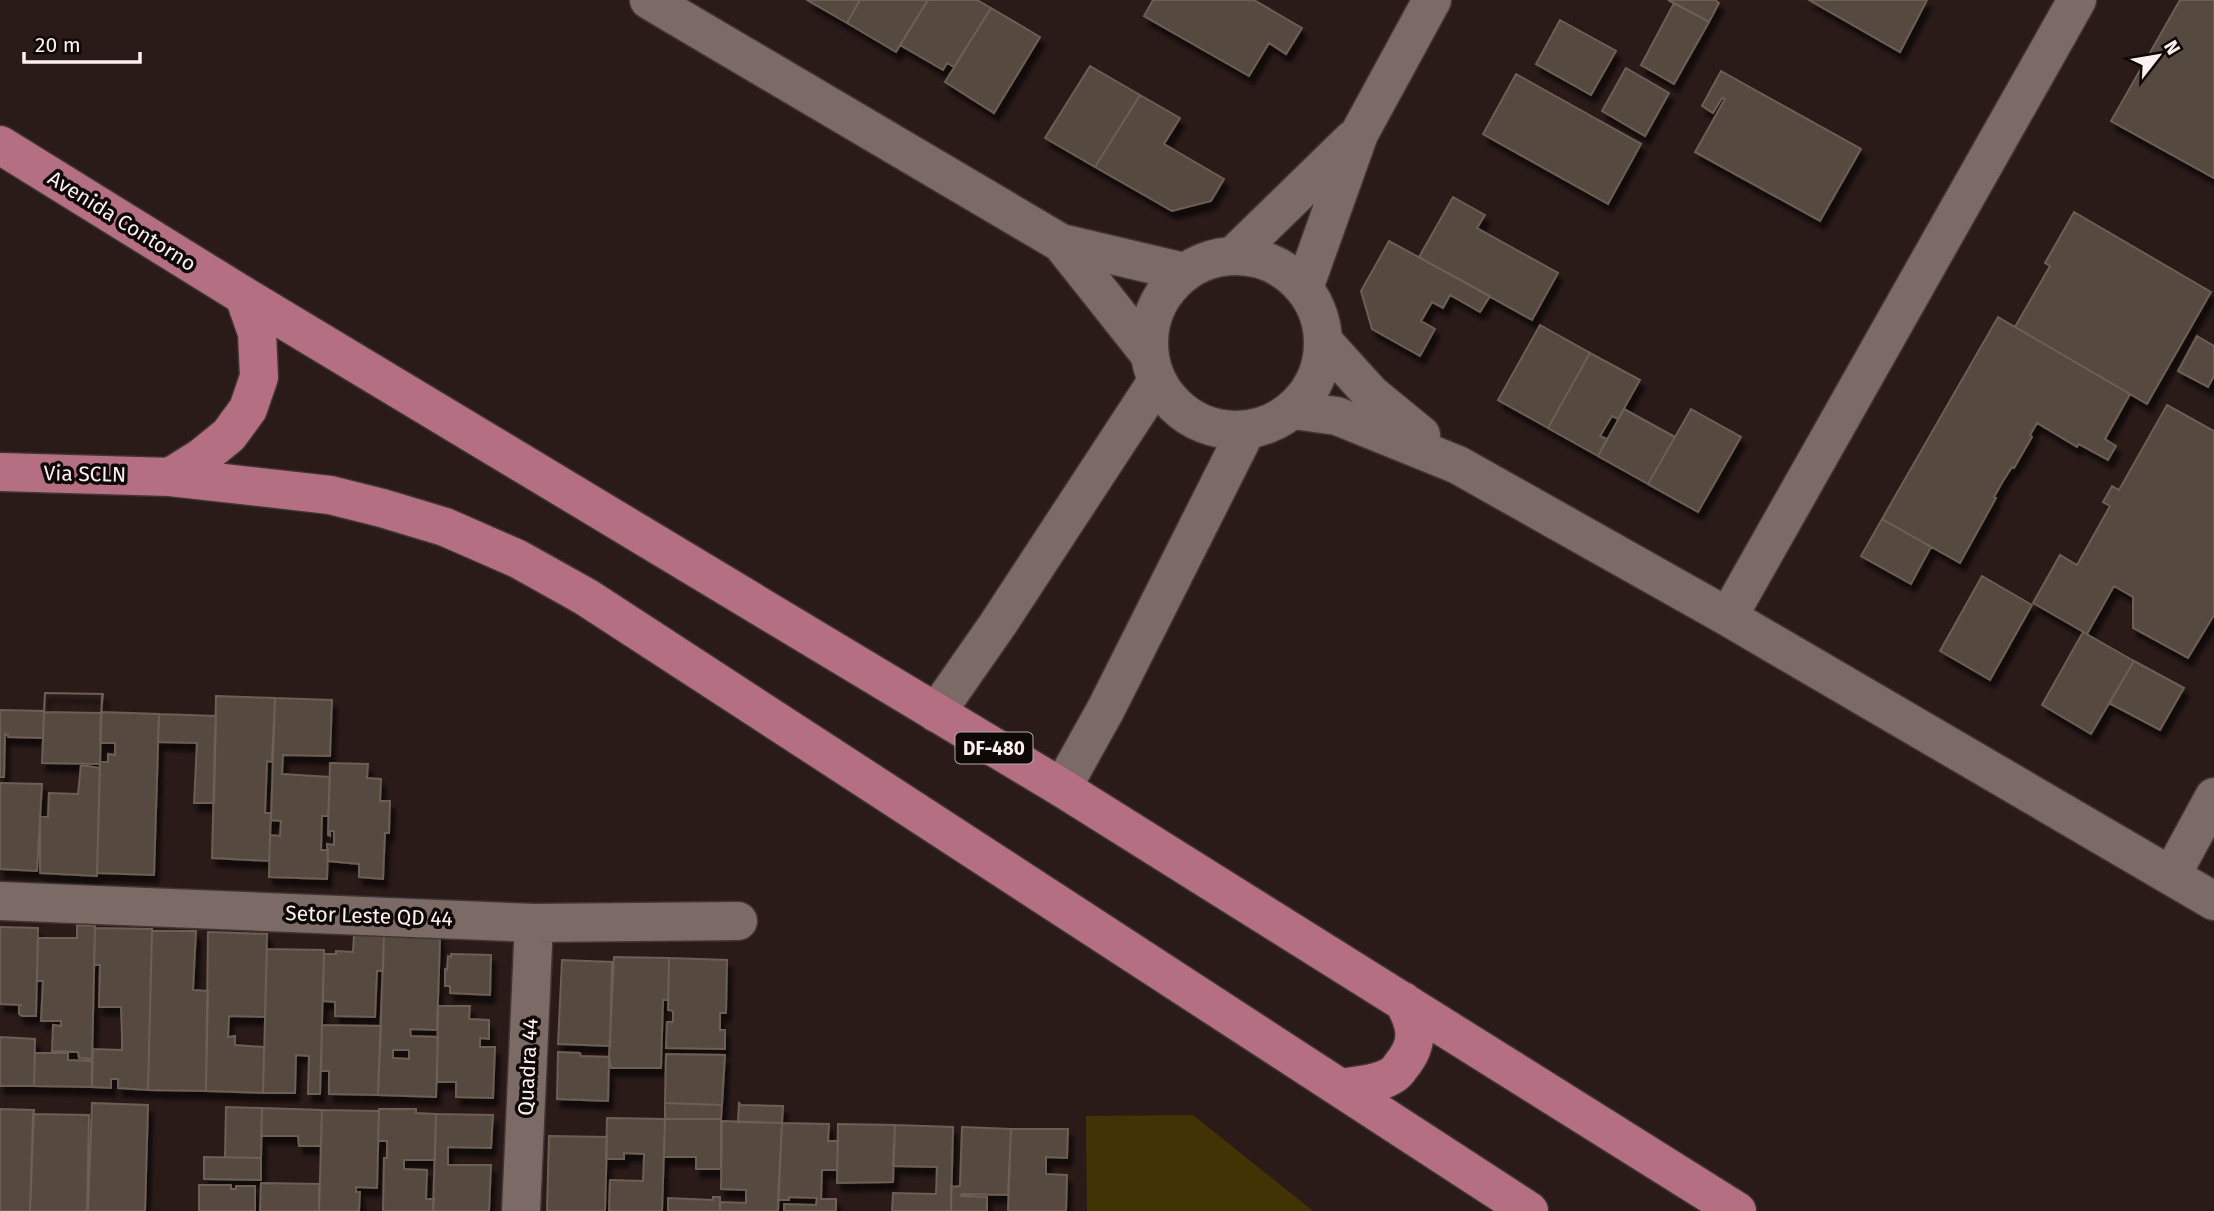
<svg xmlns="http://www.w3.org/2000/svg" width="2214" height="1211" font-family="'Fira Sans',sans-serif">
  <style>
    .green { fill: #423304 }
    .building { fill: #56493f; stroke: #6c5e54; stroke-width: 2; fill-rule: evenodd; filter: url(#shadow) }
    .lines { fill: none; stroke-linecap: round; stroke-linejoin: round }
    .minor-casing { stroke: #413533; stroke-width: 41 }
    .major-casing { stroke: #413533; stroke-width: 41 }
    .minor { stroke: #7c6a66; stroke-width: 38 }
    .major { stroke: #b56f82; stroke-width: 38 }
    .labels { text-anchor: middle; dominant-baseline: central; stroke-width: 7; stroke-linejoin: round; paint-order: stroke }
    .shield { fill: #0e0807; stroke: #b5aba9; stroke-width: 2 }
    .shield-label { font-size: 19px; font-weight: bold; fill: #fcf1ef }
    .street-label { font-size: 21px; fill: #fcf1ef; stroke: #0e0807 }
  </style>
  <defs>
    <filter id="shadow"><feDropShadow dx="4.5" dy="8" stdDeviation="2" flood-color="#0009"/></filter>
  </defs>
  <rect width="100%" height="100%" fill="#2a1b19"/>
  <!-- green -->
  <path class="green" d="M1193 1115 1313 1211H1087L1086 1116Z"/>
  <!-- building -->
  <path class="building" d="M807 0H860L847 23Z
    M860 0H928L896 52 847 23Z
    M928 0H977L991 8 954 67 947 63 943 70 900 45Z
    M1153 0H1254L1302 28 1286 54 1269 43 1249 76 1144 16Z
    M1668 0H1715L1719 3 1709 22Z
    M1809 0H1927L1900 52Z
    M2180 0H2214V178L2111 121Z
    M1674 3 1709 22 1674 84 1641 65Z
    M991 8 1040 37 994 113 945 82Z
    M1560 20 1616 51 1591 95 1536 64Z
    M1090 66 1140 95 1095 167 1045 138Z
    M1626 68 1669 93 1645 136 1602 111Z
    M1721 71 1861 149 1820 221 1695 152 1725 99 1722 98 1713 113 1702 106Z
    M1516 74 1641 144 1608 204 1483 134Z
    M1140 95 1180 118 1164 144 1224 179 1211 201 1172 211 1095 167Z
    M1453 197 1485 215 1477 228 1558 273 1532 320 1419 257Z
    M2074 212 2211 292 2147 404 2015 327 2050 266 2045 263Z
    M1389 241 1490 296 1480 312 1450 295 1443 308 1432 302 1421 321 1435 329 1420 356 1372 329 1361 291Z
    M1998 317 2130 394 2105 439 2116 446 2108 460 2079 444 2077 447 2037 423 2030 435 2032 437 2014 468 2012 467 2003 481 1994 497 1996 498 1960 563 1882 519Z
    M1540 325 1590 353 1548 428 1498 400Z
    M2197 336 2214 346V376L2208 387 2178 371Z
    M1590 353 1640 380 1618 419 1612 416 1600 436 1607 439 1598 456 1548 428Z
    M2167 405 2214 431V615L2188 658 2133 628V597L2114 586 2087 634 2033 603 2060 555 2077 565 2110 506 2103 502 2112 486 2119 490Z
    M1624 409 1675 437 1648 484 1598 456Z
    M1691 409 1741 437 1698 512 1648 484Z
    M1882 519 1931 547 1911 584 1861 556Z
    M1982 576 2032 605 1990 680 1940 651Z
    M2083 632 2134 661 2091 734 2042 705Z
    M2134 661 2184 688 2160 730 2109 703Z
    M45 693 102 694 100 764 42 763Z
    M45 693 103 694 101 713 44 712Z
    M216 696 275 698 272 762 267 761 265 813H271L269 861 212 858Z
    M275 698 332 700 330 756 283 755 282 774 330 777 328 816H322L321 850H328L327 879 269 877 270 835 280 836 281 821 271 820Z
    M0 710 44 711 43 738 8 737V735L5 734 4 777H0Z
    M101 712 159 714 154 875 97 873 100 761 108 762V754L115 755V743H100Z
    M159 714 216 716 214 803H194L197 743 158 742Z
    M330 763 368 764 367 778 381 779 380 801H390L389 833H385L383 879 359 877V864L328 861 327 844 334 845V831H330V836L328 835Z
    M81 765 100 768 97 876 40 873V816L48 817 49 793 78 794Z
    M0 783 42 784 37 871 0 869Z
    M77 925 95 926V928L92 1059 79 1058 78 1052 52 1051 53 1025 61 1026V1021H41L43 981H37L38 938H77Z
    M0 927 38 928 36 1016H22L19 1014V1006L22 1005 0 1004Z
    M95 928 152 929 148 1090 118 1088V1079H111V1088L92 1087 93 1049 122 1050V1036L121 1007H99L100 965H94Z
    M152 931H196L193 990 208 991 206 1091 148 1090Z
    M208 932 267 934 265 1017 229 1016 228 1037 235 1036V1045L264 1047 263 1093 206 1091Z
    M384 933H439L438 939H440L437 1030 410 1029 411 1036 438 1037 436 1097 378 1095ZM393 1050H409V1059L393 1058Z
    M354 935H384L383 971H377L375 1017 335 1016V1002L323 1001 324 954H336V951L353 952Z
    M267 949 324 950 320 1094H308L309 1056 296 1055 295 1093H263Z
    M451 954 491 955 490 995 450 993V986H445V969L447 970 448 956 451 957Z
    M614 957 669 958 668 1000H663L661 1068H611L609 1057Z
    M669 958 727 960 726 1013H720V1030H725V1049L666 1048 667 1022H673V1011L668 1010Z
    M562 960 612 962 610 1046 558 1044Z
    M438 1006H470L469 1019 489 1020V1039L480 1038V1047H495L493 1098 456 1097V1082H437Z
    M322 1025 381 1026 378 1095 329 1094V1071H321Z
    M0 1037 35 1039 34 1086H0Z
    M558 1052 580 1053 581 1056 609 1057 608 1101 557 1099Z
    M35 1053H68V1060L92 1061V1087L34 1086Z
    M666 1054 725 1055 722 1105 665 1103Z
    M92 1103 148 1105 145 1211H88Z
    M665 1103 722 1105 721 1119H665Z
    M739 1103 741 1105 783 1106 782 1123 738 1122Z
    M226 1107 262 1108 261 1158 225 1157Z
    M262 1108 322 1110 321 1146H299L298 1136H261Z
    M0 1109 34 1110 30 1211H0Z
    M379 1109H416V1113L436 1114 435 1160H404V1169L427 1170 426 1199H434L433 1211H383L384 1160V1158H387V1141H378Z
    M322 1110 379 1111 377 1188 356 1187V1192H360L359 1211H319Z
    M33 1114 89 1115 87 1211H30Z
    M436 1114 493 1115 491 1148 448 1147V1165H491L489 1211H433Z
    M607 1118 665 1119 662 1211H609L610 1180 643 1181 644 1157V1154L624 1153V1159H606Z
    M665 1119H721V1169H696V1157H664Z
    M722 1121 782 1123 778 1211H720V1202L746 1203V1190L721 1189Z
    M782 1123 829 1124 828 1141H838L837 1170H822L821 1199H836V1211H784V1204L816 1205 817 1198 789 1197V1200H778Z
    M838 1124 895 1125 893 1182 837 1183Z
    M895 1125 953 1127 951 1211H892L893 1193 936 1194 937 1167 893 1166Z
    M962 1127 1011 1129 1008 1195 962 1194 961 1196 987 1197V1211H951V1187L960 1186Z
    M1011 1129H1068L1067 1158 1046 1157V1174L1067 1175 1066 1211H1008Z
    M549 1136 607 1137 605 1211H547Z
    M204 1157 261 1158V1180L204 1179Z
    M261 1183 319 1184V1211H260Z
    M199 1185H231V1189H236V1186H255V1211H199Z
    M713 1197H720V1211H668V1198L713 1200Z"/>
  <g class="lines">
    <defs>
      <path id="minor" d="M649 0 1061 243 1184 272
        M1061 243 1150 355
        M1234 255 1352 140
        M1149 343a87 87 0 1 1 174 0a87 87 0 1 1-174 0Z
        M1304 288 1359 134 1432 0
        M1323 341 1371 394 1421 435
        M1293 410 1337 416 1458 465 1728 617 2214 901
        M1728 617 2077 0
        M936 713 998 624 1157 381
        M1062 788 1106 709 1246 431
        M2171 876 2214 797
        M0 901 534 923 738 921
        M521 1211 534 923"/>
      <path id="major" d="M0 145 244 296 1062 788 1737 1211
        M0 472 170 477 330 495 382 508 445 527 518 559 586 597 1529 1211
        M170 477 202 457 229 435 248 409 259 377 257 333 244 296
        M1342 1088C1357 1085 1381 1084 1394 1074 1397 1072 1399 1069 1401 1066 1420 1043 1417 1026 1403 1001"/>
    </defs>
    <!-- minor casing -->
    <use href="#minor" class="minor-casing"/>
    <!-- major casing -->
    <use href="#major" class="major-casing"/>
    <!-- minor -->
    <use href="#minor" class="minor"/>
    <!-- major -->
    <use href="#major" class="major"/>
  </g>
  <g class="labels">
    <!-- shield labels -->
    <rect class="shield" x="955.5" y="732.5" width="77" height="31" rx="5"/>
    <g class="shield-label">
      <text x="994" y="748">DF-480</text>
    </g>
    <!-- street labels -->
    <g class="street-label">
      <text transform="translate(122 221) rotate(32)">Avenida Contorno</text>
      <text transform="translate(85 474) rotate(1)">Via SCLN</text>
      <text transform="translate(369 916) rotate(2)">Setor Leste QD 44</text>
      <text transform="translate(528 1067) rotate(-87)">Quadra 44</text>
    </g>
  </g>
  <!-- north arrow -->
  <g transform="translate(2158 56) rotate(59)" stroke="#0e0807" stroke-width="5" paint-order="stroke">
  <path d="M0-5L12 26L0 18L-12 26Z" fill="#fcf1ef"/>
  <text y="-10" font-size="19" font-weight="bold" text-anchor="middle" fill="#fcf1ef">N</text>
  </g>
  <!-- scale -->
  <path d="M24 52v10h116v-10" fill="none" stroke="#fcf1ef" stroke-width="3.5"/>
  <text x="35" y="52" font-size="21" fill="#fcf1ef" stroke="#0e0807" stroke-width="5" paint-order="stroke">20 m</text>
</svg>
